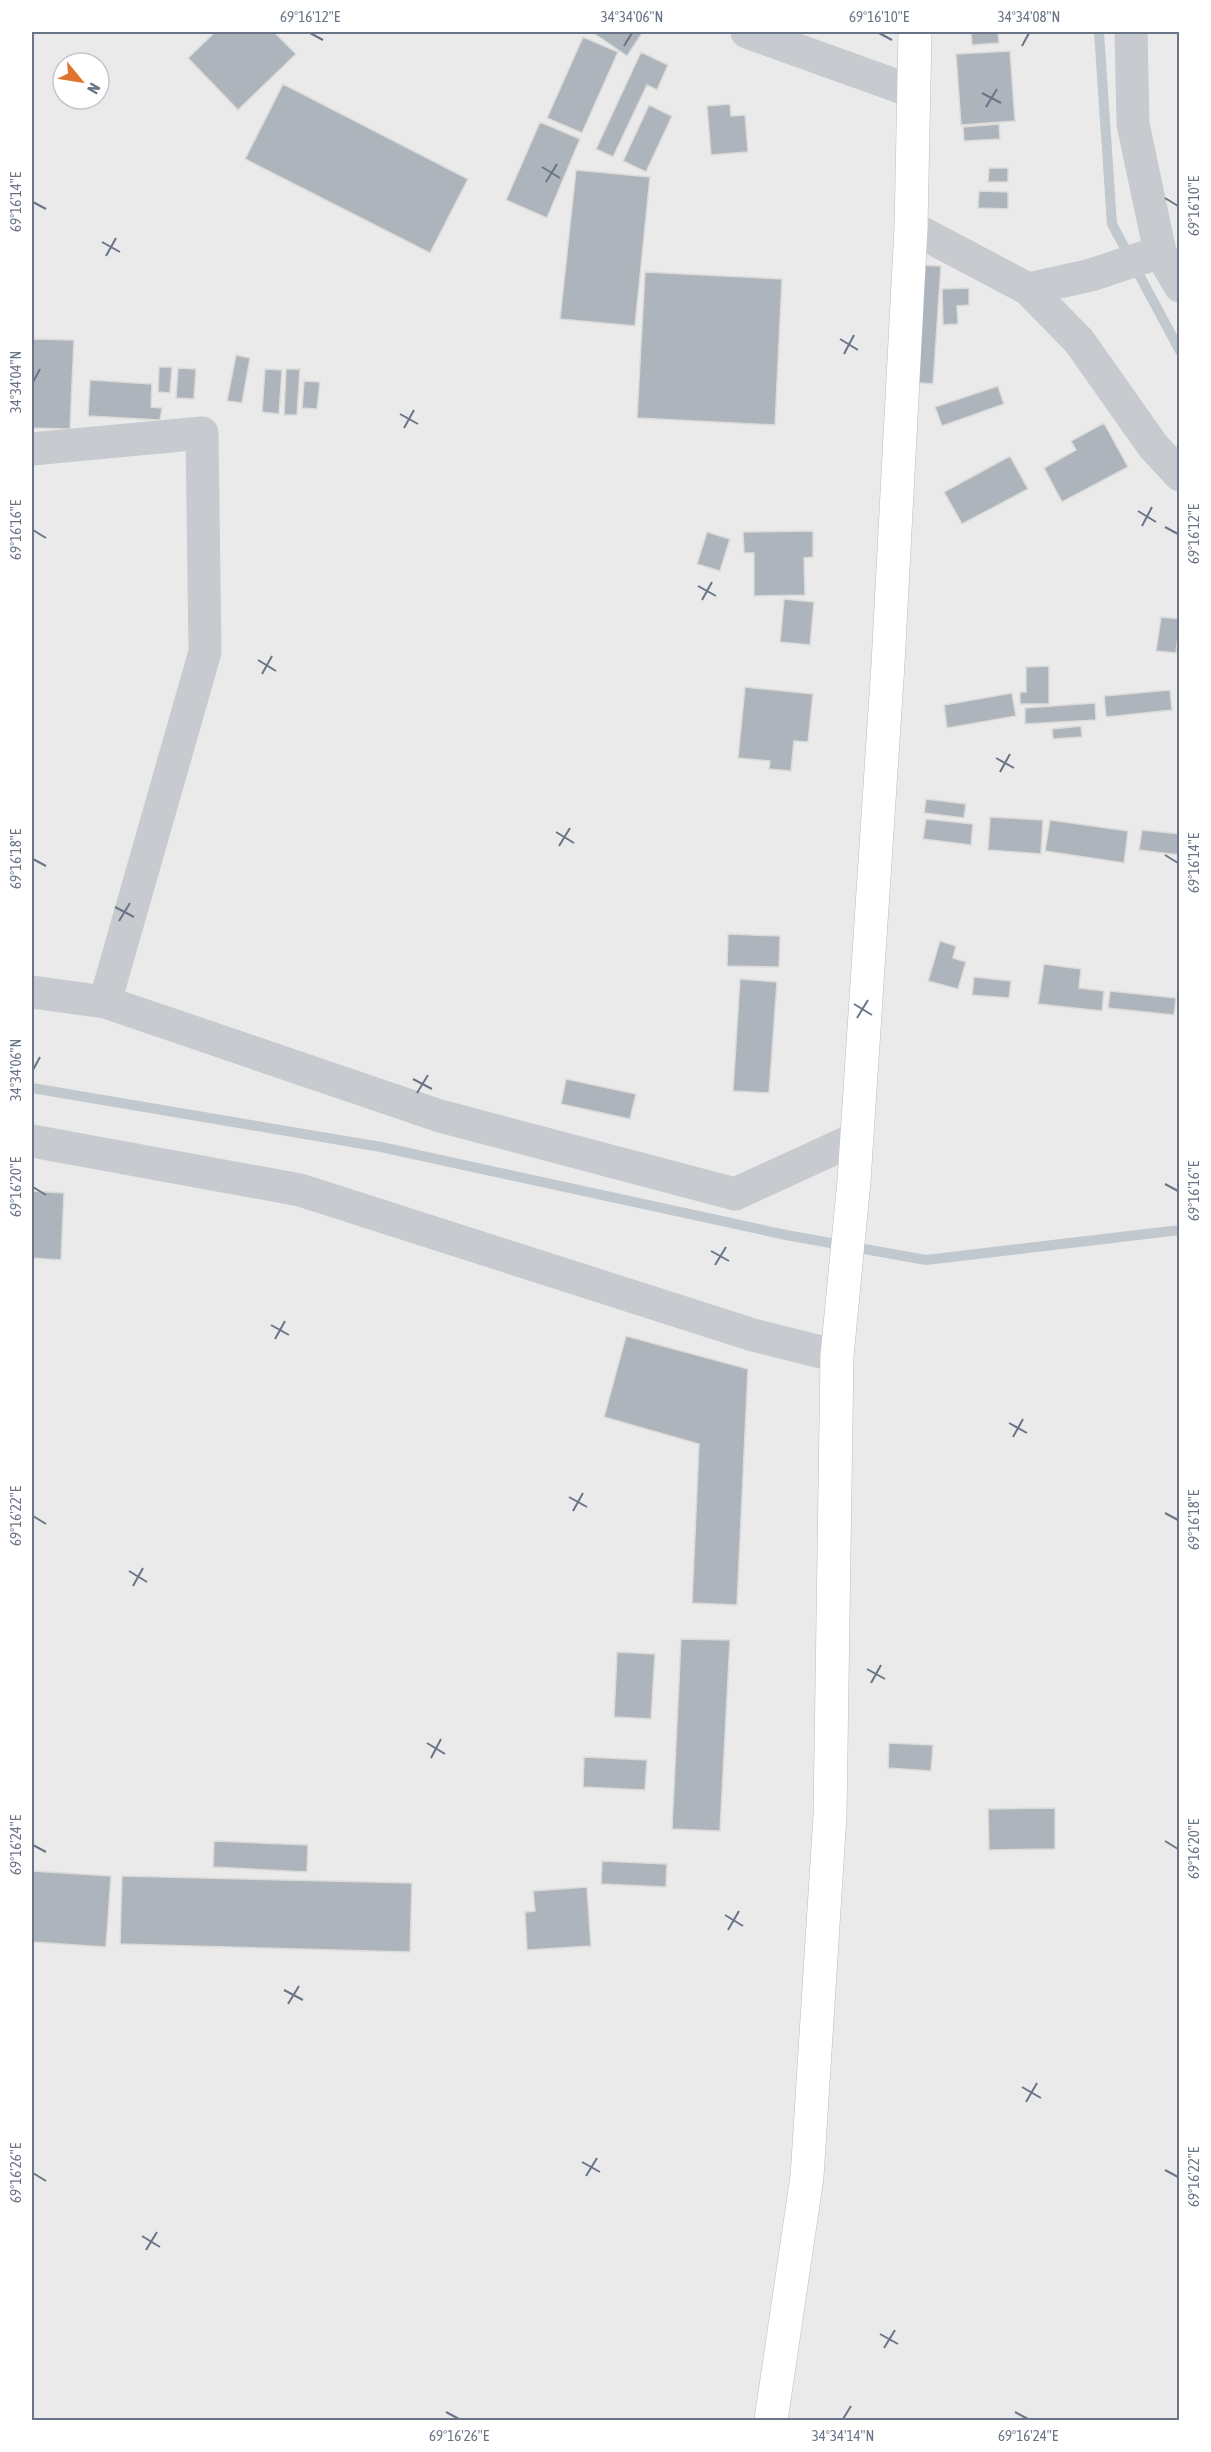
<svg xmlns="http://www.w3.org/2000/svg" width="1211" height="2452" font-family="'Asap Condensed',sans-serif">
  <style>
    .built { fill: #eaeaea; fill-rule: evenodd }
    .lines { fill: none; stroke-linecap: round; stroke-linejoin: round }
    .stream { stroke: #c1c9ce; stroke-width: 10 }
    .building { fill: #aeb4bb; stroke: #dbdbd9; stroke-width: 1.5 }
    .secondary-casing { stroke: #babdc2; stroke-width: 34 }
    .street { stroke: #c7cace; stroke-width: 33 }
    .secondary { stroke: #fff; stroke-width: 33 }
    .ticks { fill: none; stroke: #697587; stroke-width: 2 }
    .neatline { fill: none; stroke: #697587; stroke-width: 2 }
    .ticks-label { font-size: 15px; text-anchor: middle; fill: #697587 }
  </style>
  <rect width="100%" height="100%" fill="#f9f9f7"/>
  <!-- built -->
  <path class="built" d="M32 32H1179V2420H32ZM63 63H99V99H63Z"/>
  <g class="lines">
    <!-- stream -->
    <path class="stream" d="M1099 32 1112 224 1180 351
      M32 1088 381 1147 786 1235 926 1260 1180 1230"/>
  </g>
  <!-- building -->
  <path class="building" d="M215 32H274L296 54 238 110 188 58Z
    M592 32H643L627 56Z
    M971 32H998L999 43 972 45Z
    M583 37 618 52 582 133 547 118Z
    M1010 51 1015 121 961 125 956 54Z
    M641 52 668 65 657 90 647 85 613 157 596 149Z
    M283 84 468 179 430 253 245 159Z
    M730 104 731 116 745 115 748 152 711 155 707 106Z
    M649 105 672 116 646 172 623 161Z
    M540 122 580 139 547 218 506 200Z
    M999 124 1000 139 964 141 963 127Z
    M989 168H1008V182H988Z
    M576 170 650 177 635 326 560 319Z
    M979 191 1008 192V209L978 208Z
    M918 265 941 266 933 384 910 382Z
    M645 272 782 279 775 425 637 418Z
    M969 288V305L957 306 958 324 943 325 942 289Z
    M32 339 74 340 70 429 32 428Z
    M236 355 250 358 242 403 227 401Z
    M159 367H172L170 393 158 392Z
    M178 368 196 369 194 399 176 398Z
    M265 369 282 370 279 414 262 412Z
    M286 369H300L297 415H284Z
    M90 380 152 384 151 407 162 408 160 420 88 416Z
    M304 381 320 382 317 409 302 408Z
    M998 386 1004 404 942 426 935 407Z
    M1104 423 1128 467 1062 502 1044 468 1076 450 1071 441Z
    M1010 456 1028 489 962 524 944 492Z
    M813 531V557L804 558 805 595 754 596V553H744L743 532Z
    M707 532 730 539 720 571 697 564Z
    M784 599 814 602 810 645 780 642Z
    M1161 617 1180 619 1176 653 1156 651Z
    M1049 666V704H1020V692H1026V667Z
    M745 687 813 694 808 742 794 741 791 771 769 769 770 761 738 758Z
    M1170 690 1172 710 1106 717 1104 696Z
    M1012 693 1016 716 947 728 944 705Z
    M1095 703 1096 720 1025 724V708Z
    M1081 726 1082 737 1053 739 1052 729Z
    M926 799 966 804 964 818 924 813Z
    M990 817 1043 820 1041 854 988 850Z
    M926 819 973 824 971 845 923 839Z
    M1050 820 1128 831 1124 863 1045 851Z
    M1142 830 1180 834V855L1139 850Z
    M728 934 780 936 779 967 727 966Z
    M940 941 956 946 953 958 966 962 958 989 928 981Z
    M1044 964 1081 969 1079 988 1104 991 1102 1011 1038 1004Z
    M974 977 1011 981 1009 998 972 995Z
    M740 979 777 982 769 1093 733 1091Z
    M1110 991 1176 998 1174 1015 1108 1008Z
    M566 1079 636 1094 630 1119 561 1104Z
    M32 1191 64 1193 61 1260 32 1258Z
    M626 1336 748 1369 737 1605 692 1603 699 1444 604 1417Z
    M681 1639 730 1640 720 1831 672 1829Z
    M617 1652 655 1654 651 1719 614 1717Z
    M889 1743 933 1745 931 1771 888 1768Z
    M584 1757 647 1760 645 1790 583 1787Z
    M1055 1808V1849L989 1850 988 1809Z
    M214 1841 308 1845 307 1872 213 1867Z
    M602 1861 667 1864 666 1887 601 1884Z
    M32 1871 111 1876 106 1947 32 1942Z
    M122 1876 412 1883 410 1952 120 1944Z
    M587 1887 591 1946 527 1950 525 1912 535 1911 533 1891Z"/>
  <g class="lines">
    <defs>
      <path id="secondary" d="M771 2420 807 2177 830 1815 837 1356 854 1181 888 664 911 227 915 32"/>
    </defs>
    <!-- secondary casing -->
    <use href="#secondary" class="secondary-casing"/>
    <!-- street -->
    <path class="street" d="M747 32 914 92
      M1131 32 1133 124 1160 252 1180 286
      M911 227 1028 289 1079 341 1153 446 1180 475
      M1028 289 1091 275 1160 252
      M32 449 202 433 205 652 105 1002
      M32 992 105 1002 440 1116 735 1194 857 1138
      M32 1141 300 1190 753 1335 837 1356"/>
    <!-- secondary -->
    <use href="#secondary" class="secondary"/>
  </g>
  <!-- ticks -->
  <path class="ticks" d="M310 33 323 40M879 33 892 40M624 46 632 33M1022 46 1029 33M982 93 1001 103M986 107 997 89M542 167 560 178M546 182 557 164M1165 198 1178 206M33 202 46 209M102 242 120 252M106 256 116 238M840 339 858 350M844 354 854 335M33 382 40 369M400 414 418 424M404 428 414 410M1138 511 1156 522M1142 526 1152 507M1165 527 1178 534M33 530 46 538M698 586 716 596M702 600 712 582M258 660 276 671M262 674 272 656M996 758 1014 768M1000 772 1010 754M556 832 574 843M559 846 570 828M1165 855 1178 863M33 859 46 866M115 907 134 917M119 921 130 903M854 1004 872 1015M857 1018 868 1000M33 1070 40 1057M413 1079 432 1089M417 1093 428 1075M1165 1184 1178 1191M33 1187 46 1195M711 1251 729 1261M715 1265 726 1247M271 1325 289 1335M275 1339 285 1321M1009 1423 1027 1433M1013 1437 1023 1419M569 1497 587 1507M573 1511 583 1493M1165 1513 1178 1520M33 1516 46 1524M129 1571 147 1582M133 1586 143 1568M867 1669 885 1679M871 1683 881 1665M427 1743 445 1754M431 1758 441 1739M1165 1841 1178 1849M33 1845 46 1852M725 1915 743 1926M728 1930 739 1911M284 1990 303 2000M288 2004 299 1986M1022 2087 1041 2098M1026 2102 1037 2083M582 2162 600 2172M1165 2170 1178 2177M33 2173 46 2181M586 2176 597 2158M142 2236 160 2247M146 2250 157 2232M880 2334 898 2344M884 2348 895 2330M446 2412 459 2419M1015 2412 1028 2419M843 2419 851 2406"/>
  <!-- border -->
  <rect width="1211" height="2452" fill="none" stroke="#ffffff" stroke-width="66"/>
  <!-- north arrow -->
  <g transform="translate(81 81) rotate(120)"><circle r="28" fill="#ffffff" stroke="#c3c8cf" stroke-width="1.5"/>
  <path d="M0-4.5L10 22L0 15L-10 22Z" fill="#e07330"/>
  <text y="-9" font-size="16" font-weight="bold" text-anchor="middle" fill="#697587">N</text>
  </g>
  <rect x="33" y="33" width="1145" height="2386" class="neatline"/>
  <g class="ticks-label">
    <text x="310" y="22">69°16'12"E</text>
    <text x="632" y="22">34°34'06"N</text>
    <text x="879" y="22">69°16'10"E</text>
    <text x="1029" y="22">34°34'08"N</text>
    <text transform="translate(16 202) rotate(-90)" y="5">69°16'14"E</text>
    <text transform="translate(1194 206) rotate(-90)" y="5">69°16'10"E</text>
    <text transform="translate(16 382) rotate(-90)" y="5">34°34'04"N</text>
    <text transform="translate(16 530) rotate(-90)" y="5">69°16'16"E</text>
    <text transform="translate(1194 534) rotate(-90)" y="5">69°16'12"E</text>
    <text transform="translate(16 859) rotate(-90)" y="5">69°16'18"E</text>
    <text transform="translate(1194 863) rotate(-90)" y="5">69°16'14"E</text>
    <text transform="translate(16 1070) rotate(-90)" y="5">34°34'06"N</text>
    <text transform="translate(16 1187) rotate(-90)" y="5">69°16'20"E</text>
    <text transform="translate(1194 1191) rotate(-90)" y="5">69°16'16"E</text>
    <text transform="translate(16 1516) rotate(-90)" y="5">69°16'22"E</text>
    <text transform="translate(1194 1520) rotate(-90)" y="5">69°16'18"E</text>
    <text transform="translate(16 1845) rotate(-90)" y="5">69°16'24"E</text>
    <text transform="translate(1194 1849) rotate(-90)" y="5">69°16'20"E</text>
    <text transform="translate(16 2173) rotate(-90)" y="5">69°16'26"E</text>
    <text transform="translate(1194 2177) rotate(-90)" y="5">69°16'22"E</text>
    <text x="459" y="2441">69°16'26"E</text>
    <text x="843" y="2441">34°34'14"N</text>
    <text x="1028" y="2441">69°16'24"E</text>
  </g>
</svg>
